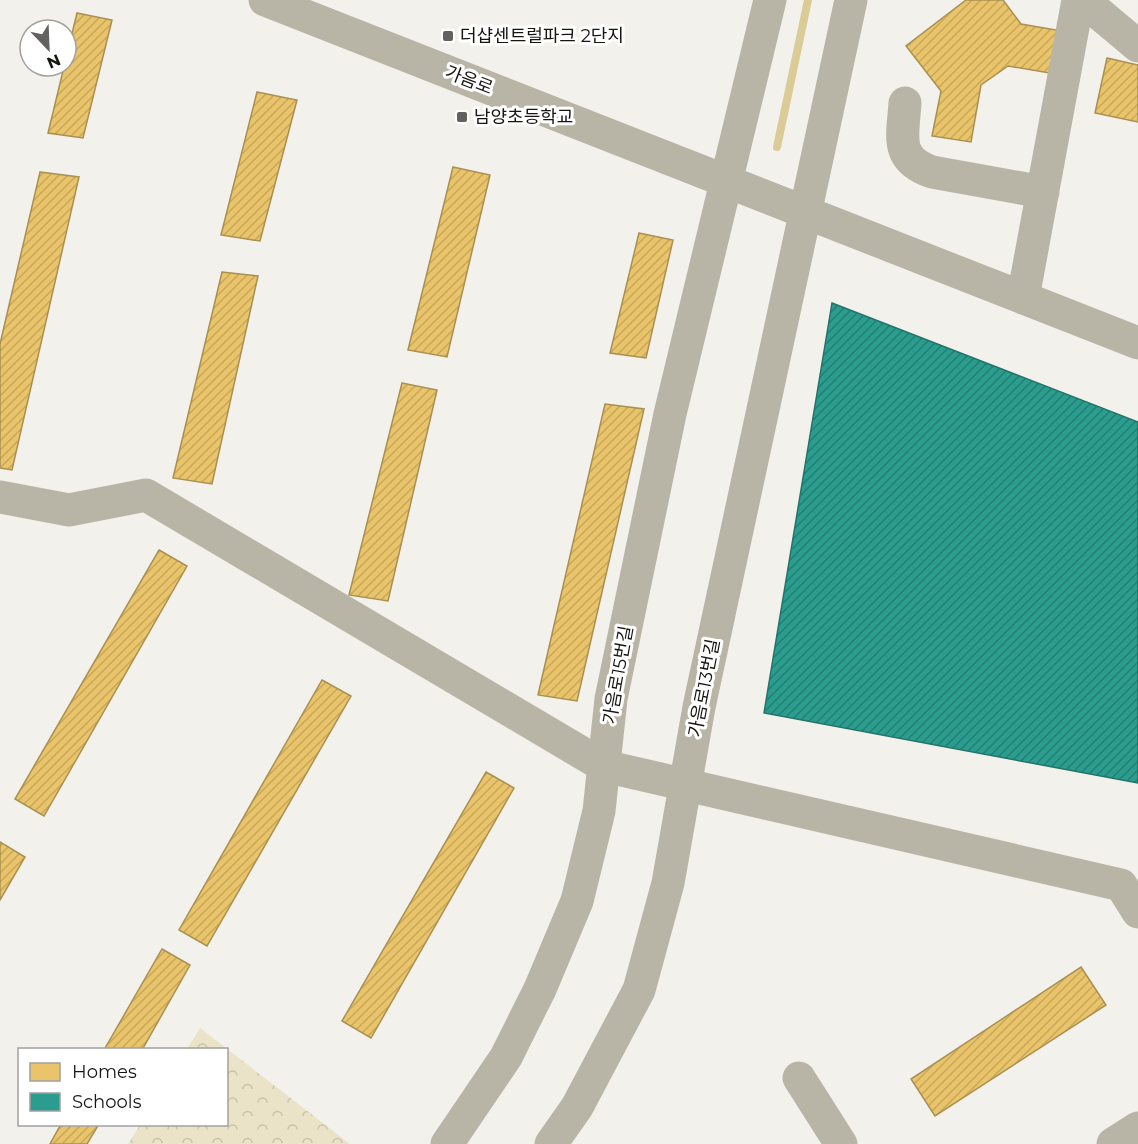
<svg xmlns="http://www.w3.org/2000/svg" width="1138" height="1144" font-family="Montserrat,'Noto Sans KR',sans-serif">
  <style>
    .park { fill: url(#park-crowns) }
    .homes { fill: url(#homes-hatch); stroke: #aa9050; stroke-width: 1.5 }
    .schools { fill: url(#schools-hatch); stroke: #24746a; stroke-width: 1.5 }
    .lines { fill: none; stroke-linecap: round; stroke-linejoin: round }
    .stream { stroke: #dbcb97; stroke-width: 8 }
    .minor { stroke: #b9b5a6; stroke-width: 33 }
    .poi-dot { fill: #63625e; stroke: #fff; stroke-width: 2 }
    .labels { text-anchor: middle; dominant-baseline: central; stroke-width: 6; stroke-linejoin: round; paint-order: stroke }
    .poi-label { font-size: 18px; fill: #161512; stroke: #fff; text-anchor: start }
    .street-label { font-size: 18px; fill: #161512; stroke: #fff }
  </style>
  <defs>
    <pattern id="park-crowns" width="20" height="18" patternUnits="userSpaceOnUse" patternTransform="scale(1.5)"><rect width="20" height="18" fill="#ebe3c8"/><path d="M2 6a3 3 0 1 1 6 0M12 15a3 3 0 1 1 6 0" fill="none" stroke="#c9c2ab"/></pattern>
    <pattern id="homes-hatch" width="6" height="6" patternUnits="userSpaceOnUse" patternTransform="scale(1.5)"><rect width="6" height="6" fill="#e9c46a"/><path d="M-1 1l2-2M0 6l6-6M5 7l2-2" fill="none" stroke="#c7a85b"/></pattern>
    <pattern id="schools-hatch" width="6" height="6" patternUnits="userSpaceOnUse" patternTransform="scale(1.5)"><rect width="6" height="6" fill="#2a9d8f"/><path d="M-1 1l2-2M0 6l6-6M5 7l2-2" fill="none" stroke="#237f73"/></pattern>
  </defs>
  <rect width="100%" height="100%" fill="#f2f1ec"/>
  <!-- park -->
  <path class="park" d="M200 1028 350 1144H128L140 1125 226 1124V1050L187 1049Z"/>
  <!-- homes -->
  <path class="homes" d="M966 0H1003L1021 24 1068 32 1061 75 1008 66 981 85 971 142 932 136 941 91 906 46Z
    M77 13 112 20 83 138 48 133Z
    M1107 58 1138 65V122L1095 113Z
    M257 92 297 100 260 241 221 235Z
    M453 167 490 175 447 357 408 350Z
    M40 172 79 177 12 470 0 468V344Z
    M639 233 673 240 646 358 610 353Z
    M222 272 258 276 212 484 173 478Z
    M402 383 437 390 388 601 349 595Z
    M605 404 644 409 577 701 538 695Z
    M159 550 187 566 44 816 15 799Z
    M322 680 351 696 207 946 179 930Z
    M486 772 514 788 371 1038 342 1021Z
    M0 842 25 857 0 900Z
    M162 949 190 965 142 1050H104Z
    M1081 967 1106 1005 935 1116 911 1079Z
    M61 1124H99L87 1144H50Z"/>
  <!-- schools -->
  <path class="schools" d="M832 303 1138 422V783L764 713Z"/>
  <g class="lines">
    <!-- stream -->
    <path class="stream" d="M777 147 808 0"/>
    <!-- minor -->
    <path class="minor" d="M265 0 1138 343
      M1079 0 1089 5 1138 46
      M905 103C903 136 894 159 932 172L1043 192
      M1023 298 1078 0
      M0 497 69 510 146 495 604 766 1121 885 1138 912
      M799 1078 841 1144
      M447 1144 506 1057 540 989 577 901 599 811 611 699 670 414 770 0
      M551 1144 577 1107 639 990 668 883 699 707 851 0
      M1113 1144 1138 1128"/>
  </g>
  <!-- markers -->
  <g class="poi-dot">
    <rect x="442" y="30" width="12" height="12" rx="3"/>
    <rect x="456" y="111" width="12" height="12" rx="3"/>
  </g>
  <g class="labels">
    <!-- poi labels -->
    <g class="poi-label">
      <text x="460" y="36">더샵센트럴파크 2단지</text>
      <text x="474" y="117">남양초등학교</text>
    </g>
    <!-- street labels -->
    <g class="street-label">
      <text transform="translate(469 80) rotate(21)">가음로</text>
      <text transform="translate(618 675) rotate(-80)">가음로15번길</text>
      <text transform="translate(704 688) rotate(-79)">가음로13번길</text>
    </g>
  </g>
  <!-- legend -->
  <rect x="18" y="1048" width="210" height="78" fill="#ffffff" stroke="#a2a1a0" stroke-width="1.5"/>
  <rect x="30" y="1063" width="30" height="18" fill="#e9c46a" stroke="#a2a1a0" stroke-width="1.5"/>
  <text x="72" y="1078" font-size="18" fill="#161512">Homes</text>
  <rect x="30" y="1093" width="30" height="18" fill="#2a9d8f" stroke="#a2a1a0" stroke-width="1.5"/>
  <text x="72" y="1108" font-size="18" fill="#161512">Schools</text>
  <!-- north arrow -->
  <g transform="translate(48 48) rotate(157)"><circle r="28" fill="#ffffff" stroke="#a2a1a0" stroke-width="1.5"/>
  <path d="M0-4.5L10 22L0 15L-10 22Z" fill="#63625e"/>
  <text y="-9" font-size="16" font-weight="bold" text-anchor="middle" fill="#161512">N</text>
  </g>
</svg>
